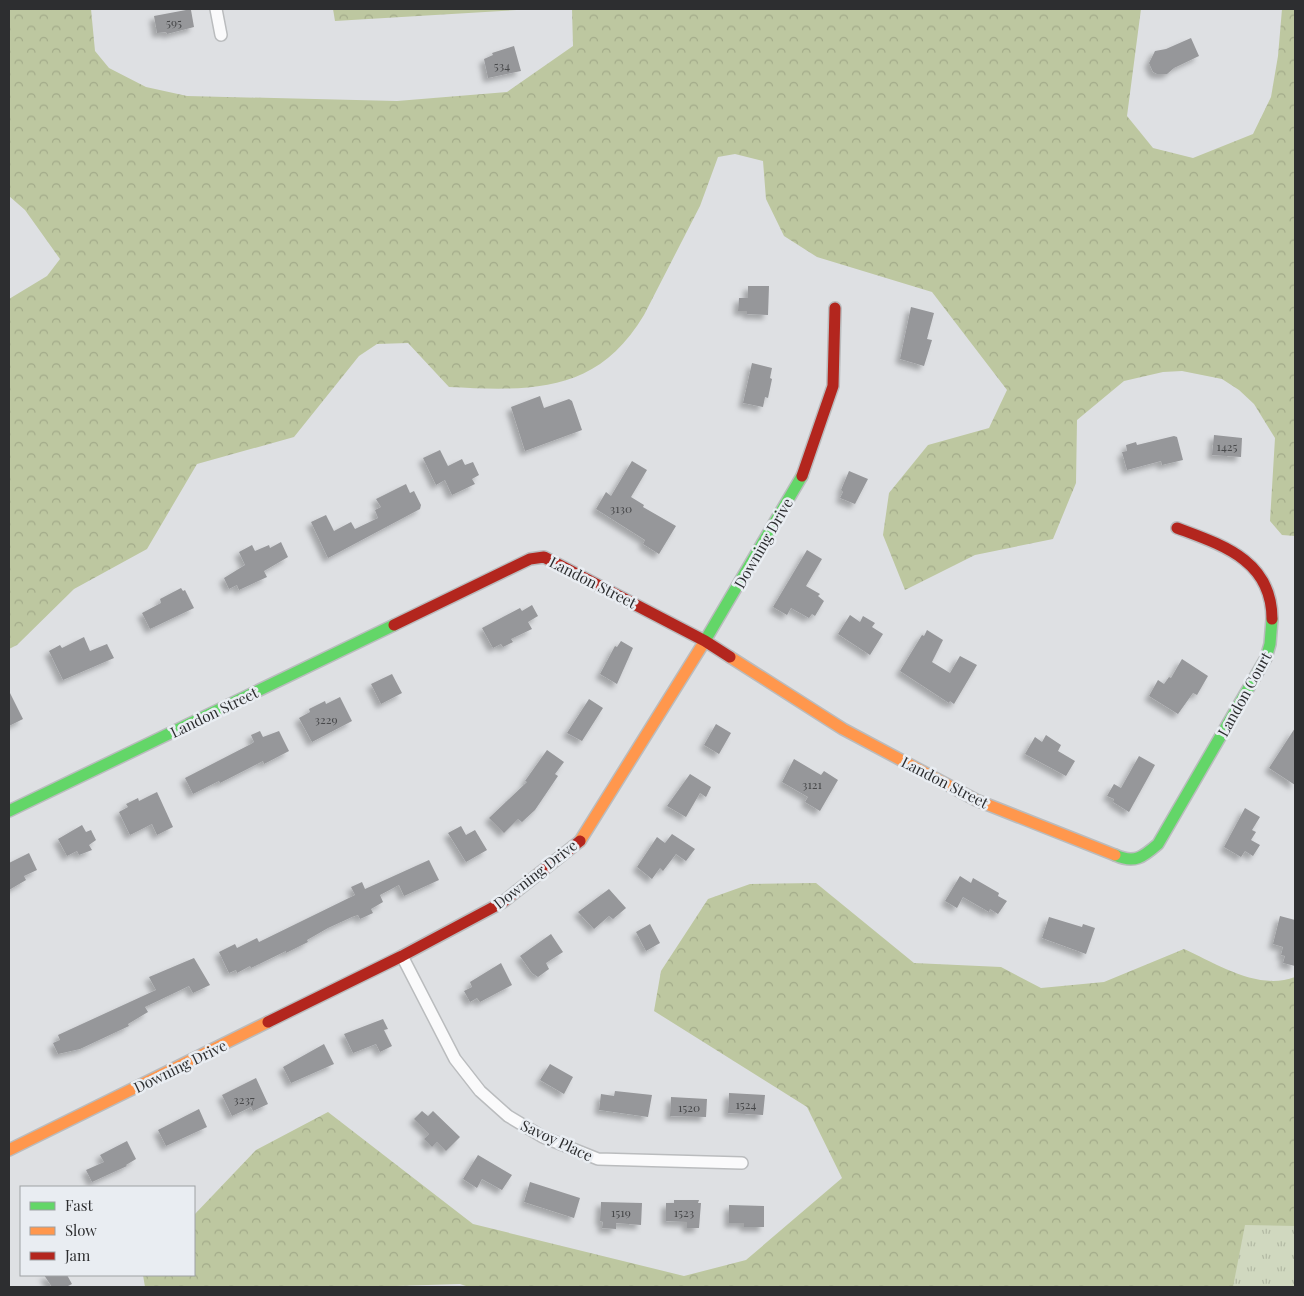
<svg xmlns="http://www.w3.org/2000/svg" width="1304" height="1296" font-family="'Playfair Display',serif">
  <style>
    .forest { fill: url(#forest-crowns) }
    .park { fill: url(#park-tufts) }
    .building { fill: #96979a; filter: url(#shadow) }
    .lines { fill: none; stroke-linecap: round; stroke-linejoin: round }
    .street-casing { stroke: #babcbe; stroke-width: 14 }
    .fast-casing { stroke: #babcbe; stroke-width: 14 }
    .slow-casing { stroke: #babcbe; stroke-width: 14 }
    .jam-casing { stroke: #babcbe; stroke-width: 14 }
    .street { stroke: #fafafb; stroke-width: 11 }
    .fast { stroke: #63d668; stroke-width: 11 }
    .slow { stroke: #ff974d; stroke-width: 11 }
    .jam { stroke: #b3261e; stroke-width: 11 }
    .labels { text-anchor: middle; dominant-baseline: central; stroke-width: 5; stroke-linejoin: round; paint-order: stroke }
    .number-label { font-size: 12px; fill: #47484a }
    .street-label { font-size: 15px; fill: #2d2e30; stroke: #e9edf2 }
  </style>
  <defs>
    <pattern id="forest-crowns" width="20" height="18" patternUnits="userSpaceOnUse" patternTransform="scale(1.25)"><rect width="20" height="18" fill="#bdc7a0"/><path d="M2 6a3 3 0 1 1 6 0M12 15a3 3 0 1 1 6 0" fill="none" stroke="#a3ab8a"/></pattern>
    <pattern id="park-tufts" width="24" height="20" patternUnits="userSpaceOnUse" patternTransform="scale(1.25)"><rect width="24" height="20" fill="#d0d8bf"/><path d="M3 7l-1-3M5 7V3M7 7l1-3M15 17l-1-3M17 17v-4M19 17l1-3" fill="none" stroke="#b3baa4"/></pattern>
    <filter id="shadow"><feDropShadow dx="-4.5" dy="4.5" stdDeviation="2.5" flood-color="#0004"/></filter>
  </defs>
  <rect width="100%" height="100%" fill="#dee0e3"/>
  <!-- forest -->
  <path class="forest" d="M9 9H91L95 51 109 68 146 87 187 96 397 101 507 92 573 46 572 9H1141L1127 116 1153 148 1193 158 1253 134 1271 97 1278 56 1282 9H1295V536L1282 535 1270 521 1275 438 1254 404 1239 390 1222 379 1182 371 1163 372 1124 381 1077 420 1076 483 1053 539 975 555 905 590 883 535 889 493 928 445 989 428 1007 390 932 292 817 257 784 236 766 199 763 161 735 154 718 157 700 206 644 315C597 394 531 391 449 387L408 343 377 344 359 356 294 437 197 464 147 549 74 589 17 645 9 649V299L47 276 60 259 25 210 9 196Z
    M333 9H534L335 21Z
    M816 883 914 963 1001 967 1041 988 1104 982 1184 949C1217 964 1258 991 1295 977V1287H469L460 1284 364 1287H145L143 1275H194V1215L256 1150 328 1112 473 1224 684 1276 746 1260 842 1178 807 1107 654 1011 661 971 708 899 750 884Z"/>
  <!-- park -->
  <path class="park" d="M1245 1225 1295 1226V1287H1233Z"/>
  <!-- building -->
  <path class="building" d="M186 10H191L194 27 167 34 166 32 157 33 154 16Z
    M1191 38 1199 56 1174 68 1167 74H1157L1153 72 1149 63 1155 51 1166 49Z
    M514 46 521 71 488 78 484 59 493 55 492 53Z
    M748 286H769L768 315 747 314V311H738L739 298H748Z
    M911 307 934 313 927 339 932 340 924 366 900 359Z
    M752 363 772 368 770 378 772 379 768 398 765 397 763 407 743 403Z
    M540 396 544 408 569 399 572 401 582 430 525 451 511 407Z
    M1214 435 1242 438 1241 457 1212 455Z
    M1174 436 1177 437 1183 460 1162 465 1161 461 1127 470 1122 452 1127 451 1126 445 1136 442 1137 445Z
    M440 450 448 466 462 459 465 465 473 462 479 475 472 479 475 484 452 495 445 480 436 485 423 458Z
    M632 461 647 470 631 497 644 505 643 507 676 526 659 554 643 544 645 540 596 509 606 492 611 496Z
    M849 471 868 479 855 504 840 498 843 492 841 490Z
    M406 484 410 493 414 491 421 505 420 509 328 558 311 522 326 515 334 531 351 522 355 529 378 518 375 510 381 507 376 499Z
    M281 542 288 557 264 571 267 577 239 590 237 585 229 589 224 578 245 565 239 552 252 545 255 551 269 545 270 548Z
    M807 550 822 559 806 586 820 594 818 596 824 601 815 616 812 614 809 618 791 608 787 615 773 607Z
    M181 588 183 591 185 590 194 608 150 629 142 613 161 603 160 599Z
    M532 605 538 616 528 622 532 629 511 639 513 642 503 647 501 644 493 648 482 628 520 608 522 611Z
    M850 615 860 622 863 616 875 623 872 627 883 634 870 655 838 634Z
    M927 630 943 640 932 662 950 673 960 656 977 665 954 704 950 701 949 703 900 671 922 635 924 636Z
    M84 637 90 651 107 644 114 658 63 680 49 651 60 645 62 648Z
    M621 641 633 648 617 684 600 674 615 646 617 647Z
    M1182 659 1208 676 1197 695 1193 693 1178 714 1149 696 1158 680 1164 684 1169 677 1171 678Z
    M392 674 402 693 381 704 371 684Z
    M9 691 23 719 9 726Z
    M340 697 352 721 312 742 299 718 310 712 309 709 325 701 326 704Z
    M589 699 603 708 582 741 567 733Z
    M716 724 731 733 719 754 704 745Z
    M1295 728V785L1269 768Z
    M260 731 263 737 279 731 289 751 264 764 263 761 220 783 219 781 193 794 185 778 251 744 254 742 251 735Z
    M1046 735 1061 745 1058 751 1075 761 1066 776 1025 754 1035 737 1042 742Z
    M547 750 564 762 555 774 558 776 535 810 522 822 518 819 504 833 489 818 527 782 525 781Z
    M1139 756 1155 765 1129 812 1113 802 1114 799 1107 796 1114 784 1121 788Z
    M794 759 821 775 824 771 838 780 820 811 805 802 808 797 782 782Z
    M690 774 711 787 706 797 700 793 686 817 667 806Z
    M157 792 173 827 157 835 152 824 130 835 119 812 128 807 126 804 138 798 139 801Z
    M1245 808 1260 817 1252 830 1256 832 1251 840 1260 845 1253 856 1245 851 1241 857 1224 847Z
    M82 825 86 832 91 830 96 840 89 845 92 850 79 855 77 851 67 856 58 839Z
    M461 826 466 835 475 830 487 850 466 862 448 833Z
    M672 834 695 849 686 861 676 854 663 871 660 868 652 879 637 867 657 837 665 843Z
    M29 853 37 870 24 876 26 880 9 890V863Z
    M429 860 439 880 404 896 399 885 380 895 383 902 371 909 373 913 360 919 358 915 352 917 328 928 307 940 308 942 286 953V951L251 968 250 966 237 973 236 970 229 973 219 952 235 944 237 948 257 938 259 942 355 895 351 887 362 882 365 889Z
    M960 876 971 883 973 878 999 893 998 896 1007 901 998 914 990 909 989 912 963 897 957 908 945 901Z
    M609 889 626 908 613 919 609 916 594 929 578 912Z
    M1280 916 1295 920V966L1283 963 1285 956 1281 955 1283 947 1273 944Z
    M1049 917 1082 927 1083 924 1095 928 1086 954 1042 938Z
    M650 924 660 943 646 951 636 932Z
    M551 934 563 952 546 963 549 969 538 977 532 973 520 956Z
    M194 958 210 985 193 993 189 986 145 1007 148 1012 128 1024 129 1026 80 1049 58 1054 53 1043 60 1040 58 1035 156 990 149 977Z
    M501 963 512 985 480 1002 477 998 470 1002 464 991 472 987 470 982Z
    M383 1019 388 1029 384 1030 392 1046 380 1052 376 1044 353 1053 344 1034Z
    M324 1044 334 1064 291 1083 283 1067Z
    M550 1064 573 1077 564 1094 540 1080Z
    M256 1078 268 1104 253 1111 251 1107 232 1116 222 1095Z
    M615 1091 652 1095 648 1117 599 1110 601 1094 614 1096Z
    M729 1093 765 1095 763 1115 728 1113Z
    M671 1097 707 1099 706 1117 670 1116Z
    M199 1109 207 1127 166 1146 158 1130Z
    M422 1111 428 1116 433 1111 460 1137 446 1151 437 1142 432 1147 424 1139 429 1134 414 1119Z
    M127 1141 136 1159 126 1165 127 1166 92 1182 86 1170 104 1162 100 1155Z
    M478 1155 512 1175 502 1190 482 1179 477 1188 463 1179Z
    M530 1182 580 1198 574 1218 524 1202Z
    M674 1200H699L698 1203H701L699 1228H687V1222L666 1221V1203H674Z
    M601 1202 642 1203 641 1225 616 1223V1229L602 1228 603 1222 600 1221Z
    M729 1205 764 1206V1227H744V1223H729Z
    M44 1275H67L72 1284 66 1287H52Z"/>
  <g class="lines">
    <defs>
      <path id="street" d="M216 9 221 35
        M402 956 455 1059 480 1091 508 1116 543 1137 598 1159 742 1163"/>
      <path id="fast" d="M703 644 802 476
        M9 811 394 625
        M1115 855C1135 864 1143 857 1158 844L1266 658 1270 644 1272 619"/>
      <path id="slow" d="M730 657 843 729 976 800 1115 855
        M580 841 703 644
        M9 1150 268 1022"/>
      <path id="jam" d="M802 476 833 386 835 308
        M1177 528C1222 545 1272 560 1272 619
        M394 625 530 559 544 557 705 641 730 657
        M268 1022 402 956 503 902 580 841"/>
    </defs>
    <!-- street casing -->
    <use href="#street" class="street-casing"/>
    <!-- fast casing -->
    <use href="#fast" class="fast-casing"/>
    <!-- slow casing -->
    <use href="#slow" class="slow-casing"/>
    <!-- jam casing -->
    <use href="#jam" class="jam-casing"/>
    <!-- street -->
    <use href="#street" class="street"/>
    <!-- fast -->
    <use href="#fast" class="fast"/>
    <!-- slow -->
    <use href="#slow" class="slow"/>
    <!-- jam -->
    <use href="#jam" class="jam"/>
  </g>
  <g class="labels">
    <!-- number labels -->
    <g class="number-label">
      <text x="174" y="22">595</text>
      <text x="502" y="65">534</text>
      <text x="1227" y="446">1425</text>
      <text x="621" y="508">3130</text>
      <text x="326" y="719">3229</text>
      <text x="812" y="784">3121</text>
      <text x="244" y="1099">3237</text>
      <text x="746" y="1104">1524</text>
      <text x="689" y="1107">1520</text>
      <text x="621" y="1212">1519</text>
      <text x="684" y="1212">1523</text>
    </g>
    <!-- street labels -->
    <g class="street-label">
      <text transform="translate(763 543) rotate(-60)">Downing Drive</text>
      <text transform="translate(593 582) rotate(27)">Landon Street</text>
      <text transform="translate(1244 694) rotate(-61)">Landon Court</text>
      <text transform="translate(214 712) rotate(-26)">Landon Street</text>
      <text transform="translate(945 782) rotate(27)">Landon Street</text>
      <text transform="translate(535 874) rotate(-38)">Downing Drive</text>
      <text transform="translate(180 1066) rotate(-26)">Downing Drive</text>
      <text transform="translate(557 1140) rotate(25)">Savoy Place</text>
    </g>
  </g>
  <!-- border -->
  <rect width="1304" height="1296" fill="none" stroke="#2d2e30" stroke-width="20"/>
  <!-- legend -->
  <rect x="20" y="1186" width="175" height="90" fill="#e9edf2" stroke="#9ea1a4"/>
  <rect x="30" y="1202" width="25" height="8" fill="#63d668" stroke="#9ea1a4"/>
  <text x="65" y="1211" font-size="15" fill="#2d2e30">Fast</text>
  <rect x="30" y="1227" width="25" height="8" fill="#ff974d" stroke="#9ea1a4"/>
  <text x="65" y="1236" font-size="15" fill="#2d2e30">Slow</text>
  <rect x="30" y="1252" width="25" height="8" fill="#b3261e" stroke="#9ea1a4"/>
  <text x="65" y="1261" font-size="15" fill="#2d2e30">Jam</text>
</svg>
